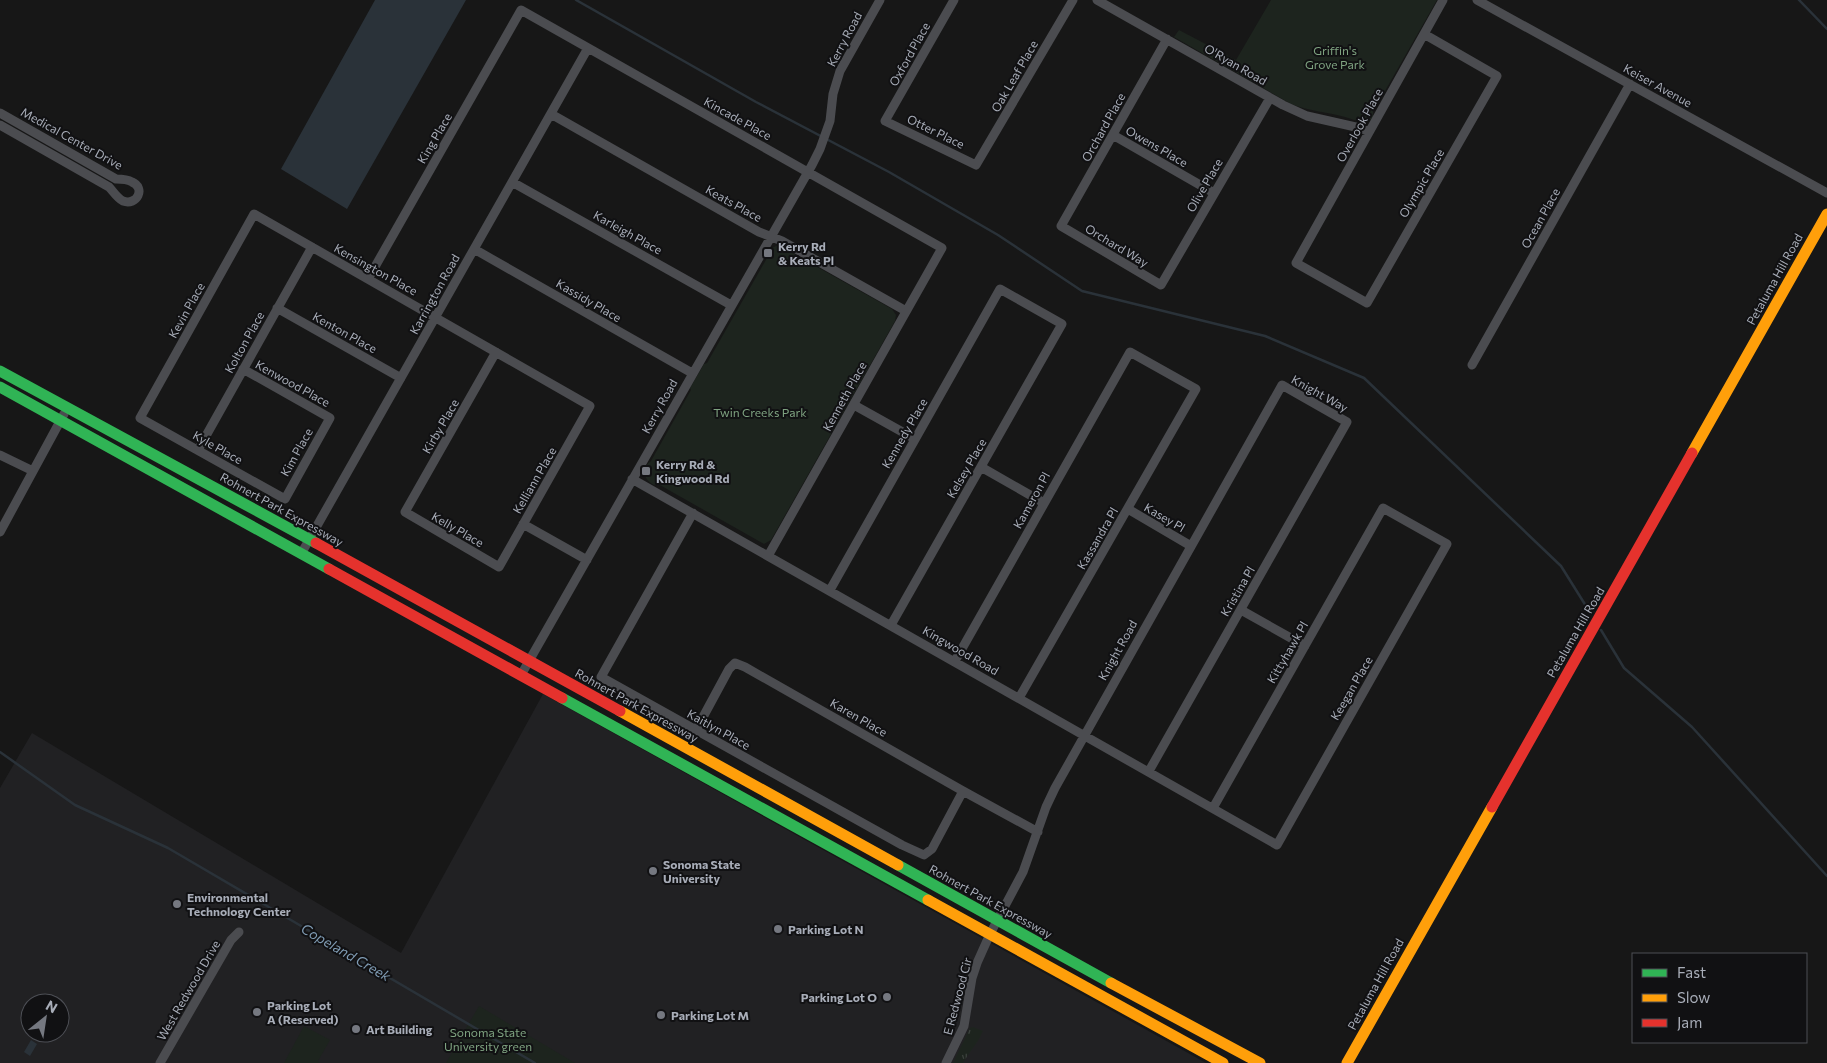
<svg xmlns="http://www.w3.org/2000/svg" width="1827" height="1063" font-family="Commissioner,sans-serif">
  <style>
    .built { fill: #212123; fill-rule: evenodd }
    .grass { fill: url(#grass-tufts) }
    .green { fill: #1d241e }
    .water { fill: #2a3239 }
    .lines { fill: none; stroke-linecap: round; stroke-linejoin: round }
    .stream { stroke: #2a3239; stroke-width: 2.5 }
    .street { stroke: #4b4c50; stroke-width: 9 }
    .fast { stroke: #30b455; stroke-width: 11 }
    .slow { stroke: #ff9f0a; stroke-width: 11 }
    .jam { stroke: #e5322d; stroke-width: 11 }
    .poi-dot { fill: #757880; stroke: #111113; stroke-width: 2 }
    .labels { text-anchor: middle; dominant-baseline: central; stroke-width: 4; stroke-linejoin: round; paint-order: stroke }
    .street-label { font-size: 12px; fill: #a8adb8; stroke: #111113 }
    .park-label { font-size: 12px; fill: #7fa381; stroke: #111113 }
    .poi-label { font-size: 12px; font-weight: bold; fill: #a8adb8; stroke: #111113; text-anchor: start }
    .water-label { font-size: 14px; font-style: italic; fill: #7f9bb3; stroke: #111113 }
  </style>
  <defs>
    <pattern id="grass-tufts" width="24" height="20" patternUnits="userSpaceOnUse" patternTransform="scale(1.25)"><rect width="24" height="20" fill="#1d241e"/><path d="M3 7l-1-3M5 7V3M7 7l1-3M15 17l-1-3M17 17v-4M19 17l1-3" fill="none" stroke="#3b413d"/></pattern>
  </defs>
  <rect width="100%" height="100%" fill="#171717"/>
  <!-- built -->
  <path class="built" d="M543 694 1206 1063H0V788L32 733 401 953ZM30 1003H60V1033H30Z"/>
  <!-- grass -->
  <path class="grass" d="M973 1027 983 1031C978 1043 970 1051 963 1063H953L970 1028Z"/>
  <!-- green -->
  <path class="green" d="M1271 0H1437L1373 112V117L1367 123C1359 122 1353 119 1345 117 1327 112 1308 111 1291 104L1174 37 1179 30 1236 60Z
    M778 245 785 247 787 250 892 309 896 315 895 321 771 540 764 544 658 484 654 485C644 480 640 469 651 461L691 390 690 388 704 364 707 363 767 258 765 255 768 250Z
    M479 1006 575 1063H446Z
    M304 1026 330 1040 318 1061 320 1063H284Z"/>
  <!-- water -->
  <path class="water" d="M375 0H466L347 209 281 169Z
    M31 1040 37 1044 30 1056 24 1052Z"/>
  <g class="lines">
    <!-- stream -->
    <path class="stream" d="M576 0 756 102 889 172 998 235 1082 291 1265 336 1364 378 1561 566 1591 614
      M1799 0 1827 29
      M1601 630 1624 668 1692 727 1827 876
      M0 752 75 805 168 848 535 1063"/>
    <!-- street -->
    <path class="street" d="M954 0 885 121 976 165 1073 0
      M1097 0 1283 105 1307 116 1360 128 1369 132
      M1477 0 1827 193
      M1424 34 1497 76 1367 303 1296 263 1424 34 1443 0
      M1167 39 1061 226 1161 285 1270 98
      M0 113 116 179C121 179 127 179 132 182 146 188 137 206 123 201 117 198 113 191 109 187L0 125
      M551 114 759 232 782 241 906 311
      M1113 135 1214 193
      M512 182 731 305
      M474 249 692 373
      M368 279 521 10 942 248 768 556
      M277 308 401 378
      M1472 365 1630 84
      M243 369 330 418 285 499 140 418 254 214 590 406 499 567 405 512 496 352
      M854 405 915 439
      M198 450 312 247
      M0 455 33 471
      M981 467 1044 503
      M632 479 1277 845 1447 544 1383 508 1213 808
      M1128 509 1191 546
      M693 513 601 677 902 845 924 855 932 849 963 791
      M523 524 587 560
      M0 532 64 414
      M301 554 588 48
      M830 590 1000 289 1062 324 891 625
      M1241 610 1305 646
      M955 661 1130 352 1196 389 1019 698
      M521 675 812 165 820 149 830 121 833 94 840 71 880 0
      M696 730 729 669 735 663 745 667 963 791 1038 832
      M160 1063 231 940 239 932
      M946 1063 964 1026 972 978 977 963 990 934 1023 872 1046 807 1055 788 1282 385 1347 422 1149 771"/>
    <!-- fast -->
    <path class="fast" d="M0 371 316 543
      M0 387 329 569
      M562 698 928 900
      M898 865 1111 983"/>
    <!-- slow -->
    <path class="slow" d="M1692 453 1827 214
      M620 711 898 865
      M928 900 1223 1063
      M1111 983 1260 1063
      M1347 1063 1492 807"/>
    <!-- jam -->
    <path class="jam" d="M316 543 620 711
      M329 569 562 698
      M1492 807 1692 453"/>
  </g>
  <!-- markers -->
  <g class="poi-dot">
    <rect x="763" y="248" width="10" height="10" rx="2.5"/>
    <rect x="641" y="466" width="10" height="10" rx="2.5"/>
    <circle cx="653" cy="871" r="5"/>
    <circle cx="177" cy="904" r="5"/>
    <circle cx="778" cy="929" r="5"/>
    <circle cx="887" cy="997" r="5"/>
    <circle cx="257" cy="1012" r="5"/>
    <circle cx="661" cy="1015" r="5"/>
    <circle cx="356" cy="1029" r="5"/>
  </g>
  <g class="labels">
    <!-- street labels -->
    <g class="street-label">
      <text transform="translate(844 39) rotate(-62)">Kerry Road</text>
      <text transform="translate(909 54) rotate(-61)">Oxford Place</text>
      <text transform="translate(1236 64) rotate(30)">O'Ryan Road</text>
      <text transform="translate(1014 76) rotate(-60)">Oak Leaf Place</text>
      <text transform="translate(1658 85) rotate(29)">Keiser Avenue</text>
      <text transform="translate(738 118) rotate(29)">Kincade Place</text>
      <text transform="translate(1359 125) rotate(-61)">Overlook Place</text>
      <text transform="translate(1103 127) rotate(-61)">Orchard Place</text>
      <text transform="translate(936 131) rotate(26)">Otter Place</text>
      <text transform="translate(72 138) rotate(29)">Medical Center Drive</text>
      <text transform="translate(434 138) rotate(-60)">King Place</text>
      <text transform="translate(1157 146) rotate(30)">Owens Place</text>
      <text transform="translate(1421 183) rotate(-60)">Olympic Place</text>
      <text transform="translate(1204 185) rotate(-60)">Olive Place</text>
      <text transform="translate(734 203) rotate(29)">Keats Place</text>
      <text transform="translate(1540 218) rotate(-61)">Ocean Place</text>
      <text transform="translate(628 232) rotate(29)">Karleigh Place</text>
      <text transform="translate(1117 245) rotate(31)">Orchard Way</text>
      <text transform="translate(376 269) rotate(29)">Kensington Place</text>
      <text transform="translate(1774 279) rotate(-61)">Petaluma Hill Road</text>
      <text transform="translate(434 294) rotate(-61)">Karrington Road</text>
      <text transform="translate(589 300) rotate(30)">Kassidy Place</text>
      <text transform="translate(186 310) rotate(-61)">Kevin Place</text>
      <text transform="translate(345 332) rotate(29)">Kenton Place</text>
      <text transform="translate(244 342) rotate(-61)">Kolton Place</text>
      <text transform="translate(293 383) rotate(29)">Kenwood Place</text>
      <text transform="translate(1320 393) rotate(29)">Knight Way</text>
      <text transform="translate(844 396) rotate(-61)">Kenneth Place</text>
      <text transform="translate(659 406) rotate(-61)">Kerry Road</text>
      <text transform="translate(440 426) rotate(-60)">Kirby Place</text>
      <text transform="translate(904 433) rotate(-60)">Kennedy Place</text>
      <text transform="translate(218 447) rotate(29)">Kyle Place</text>
      <text transform="translate(296 452) rotate(-61)">Kim Place</text>
      <text transform="translate(966 468) rotate(-60)">Kelsey Place</text>
      <text transform="translate(534 480) rotate(-60)">Kelliann Place</text>
      <text transform="translate(1031 500) rotate(-61)">Kameron Pl</text>
      <text transform="translate(282 509) rotate(29)">Rohnert Park Expressway</text>
      <text transform="translate(1165 517) rotate(30)">Kasey Pl</text>
      <text transform="translate(458 529) rotate(30)">Kelly Place</text>
      <text transform="translate(1097 538) rotate(-60)">Kassandra Pl</text>
      <text transform="translate(1237 591) rotate(-60)">Kristina Pl</text>
      <text transform="translate(1575 632) rotate(-60)">Petaluma Hill Road</text>
      <text transform="translate(961 650) rotate(30)">Kingwood Road</text>
      <text transform="translate(1117 650) rotate(-61)">Knight Road</text>
      <text transform="translate(1287 652) rotate(-60)">Kittyhawk Pl</text>
      <text transform="translate(1351 688) rotate(-60)">Keegan Place</text>
      <text transform="translate(637 705) rotate(29)">Rohnert Park Expressway</text>
      <text transform="translate(859 717) rotate(30)">Karen Place</text>
      <text transform="translate(719 729) rotate(29)">Kaitlyn Place</text>
      <text transform="translate(991 901) rotate(29)">Rohnert Park Expressway</text>
      <text transform="translate(1375 984) rotate(-61)">Petaluma Hill Road</text>
      <text transform="translate(188 990) rotate(-60)">West Redwood Drive</text>
      <text transform="translate(957 996) rotate(-75)">E Redwood Cir</text>
    </g>
    <!-- park labels -->
    <g class="park-label">
      <text x="1335" y="50">Griffin's<tspan x="1335" dy="14">Grove Park</tspan></text>
      <text x="760" y="412">Twin Creeks Park</text>
      <text x="488" y="1032">Sonoma State<tspan x="488" dy="14">University green</tspan></text>
    </g>
    <!-- poi labels -->
    <g class="poi-label">
      <text x="778" y="246">Kerry Rd<tspan x="778" dy="14">&amp; Keats Pl</tspan></text>
      <text x="656" y="464">Kerry Rd &amp;<tspan x="656" dy="14">Kingwood Rd</tspan></text>
      <text x="663" y="864">Sonoma State<tspan x="663" dy="14">University</tspan></text>
      <text x="187" y="897">Environmental<tspan x="187" dy="14">Technology Center</tspan></text>
      <text x="788" y="929">Parking Lot N</text>
      <text x="877" y="997" text-anchor="end">Parking Lot O</text>
      <text x="267" y="1005">Parking Lot<tspan x="267" dy="14">A (Reserved)</tspan></text>
      <text x="671" y="1015">Parking Lot M</text>
      <text x="366" y="1029">Art Building</text>
    </g>
    <!-- water labels -->
    <g class="water-label">
      <text transform="translate(346 952) rotate(30)">Copeland Creek</text>
    </g>
  </g>
  <!-- legend -->
  <rect x="1632" y="953" width="175" height="90" fill="#111113" stroke="#4d4f55"/>
  <rect x="1642" y="969" width="25" height="8" fill="#30b455" stroke="#4d4f55"/>
  <text x="1677" y="978" font-size="15" fill="#a8adb8">Fast</text>
  <rect x="1642" y="994" width="25" height="8" fill="#ff9f0a" stroke="#4d4f55"/>
  <text x="1677" y="1003" font-size="15" fill="#a8adb8">Slow</text>
  <rect x="1642" y="1019" width="25" height="8" fill="#e5322d" stroke="#4d4f55"/>
  <text x="1677" y="1028" font-size="15" fill="#a8adb8">Jam</text>
  <!-- north arrow -->
  <g transform="translate(45 1018) rotate(30)"><circle r="24" fill="#111113" stroke="#4d4f55"/>
  <path d="M0-4L9 19L0 12L-9 19Z" fill="#757880"/>
  <text y="-8" font-size="14" font-weight="bold" text-anchor="middle" fill="#a8adb8">N</text>
  </g>
</svg>
